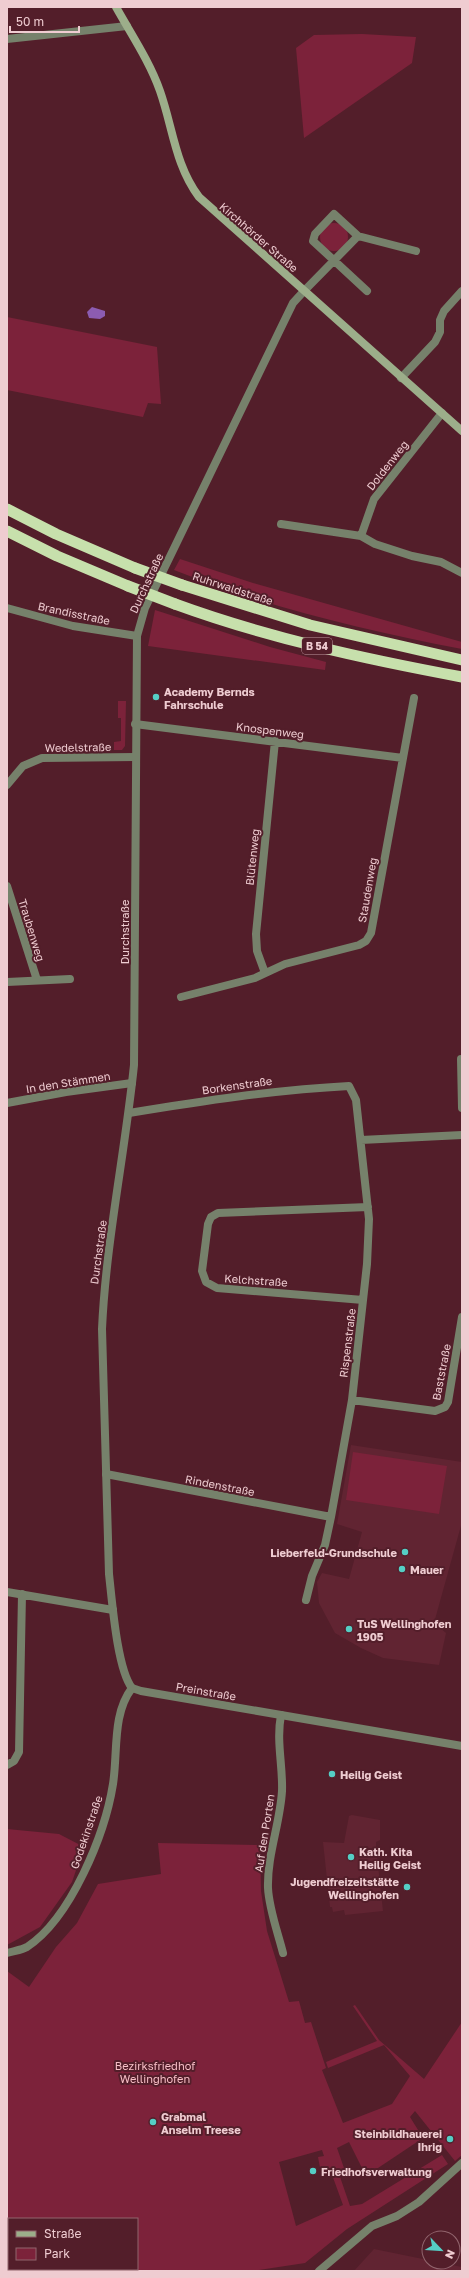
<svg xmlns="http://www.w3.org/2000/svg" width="469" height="2278" font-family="'Golos Text',sans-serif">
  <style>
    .built { fill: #612432 }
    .green { fill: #7c223a; fill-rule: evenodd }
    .water { fill: #8c5cb1 }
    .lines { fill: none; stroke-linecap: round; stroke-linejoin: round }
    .minor { stroke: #76816b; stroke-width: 8 }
    .tertiary { stroke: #76816b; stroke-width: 8 }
    .secondary { stroke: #9cae8a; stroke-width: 8 }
    .trunk { stroke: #c7e0ac; stroke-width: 11 }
    .trunk-bridge { stroke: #c7e0ac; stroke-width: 11 }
    .poi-dot { fill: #55cec5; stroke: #531e2a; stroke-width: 1.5 }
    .labels { text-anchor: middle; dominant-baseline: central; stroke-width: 4; stroke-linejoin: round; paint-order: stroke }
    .shield { fill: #531e2a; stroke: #c0989f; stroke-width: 1 }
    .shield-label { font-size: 10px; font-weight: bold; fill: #efccd1 }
    .street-label { font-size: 11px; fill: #efccd1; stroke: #531e2a }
    .poi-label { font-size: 11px; font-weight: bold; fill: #efccd1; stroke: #531e2a; text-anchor: start }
    .park-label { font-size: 11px; fill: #f7bec6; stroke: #531e2a }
  </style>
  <rect width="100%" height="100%" fill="#531e2a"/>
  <!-- built -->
  <path class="built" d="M351 1445 462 1462V1522L434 1623 446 1633 439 1665 383 1658 361 1648 335 1633 319 1603 317 1582 322 1573 349 1579 362 1532 337 1524Z
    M352 1815 380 1820V1840L376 1842V1847L383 1911 345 1915 344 1910 333 1912 332 1907H330L323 1842 344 1843 349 1816Z
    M374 2249 462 2267V2271H354Z"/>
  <!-- green -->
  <path class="green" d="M362 34 416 37 412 63 304 138 296 48 314 35Z
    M320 237a14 14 0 1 1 28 0a14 14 0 1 1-28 0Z
    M7 317 157 347 161 404 148 403 143 417 7 390Z
    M180 559 253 583 462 642V649C365 630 266 607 174 570Z
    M155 610 270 647 326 662 325 670 148 646Z
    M118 701H126L125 746 122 750H114V742L121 741V718H118Z
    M353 1452 447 1466 439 1514 346 1500Z
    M7 1829 59 1834 84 1847 72 1882 40 1927 7 1945Z
    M158 1843 260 1845 261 1891 267 1931 289 2002 299 2001 305 2023 311 2022 326 2068 322 2070 343 2123 392 2104 410 2076 384 2045 328 2068 326 2062 377 2041 353 2006 355 2005 379 2040 424 2079 462 2022V2155L455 2161 415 2111 410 2117 423 2138 366 2176 349 2142 337 2148 344 2168 338 2171 350 2206 362 2204 442 2155 448 2164 347 2229 305 2263 252 2271H7V1971L29 1987 56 1947 77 1923 98 1884 161 1874ZM322 2150 324 2156 318 2157 321 2173 331 2172 343 2205 296 2226 279 2162ZM9 2219H137V2269H9Z"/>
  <!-- water -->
  <path class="water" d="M92 307 105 311V316L100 319 89 318 87 312Z"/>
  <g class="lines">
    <!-- minor -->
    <path class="minor" d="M7 39 127 26
      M358 236 334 214 315 234 313 241 367 291
      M304 291 358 236 416 251
      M401 378 435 342 440 332V320L444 311 462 291
      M281 524 361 536 375 544 412 556 441 562 462 573
      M361 536 374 499 442 413
      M135 724 403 758
      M7 785 23 766 42 758 135 757
      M7 886 37 980
      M265 973 257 951 256 934 275 741
      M7 982 70 979
      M181 997 255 978 285 964 359 945 366 941 371 933 414 698
      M461 1059 462 1108
      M7 1103 66 1092 132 1083
      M129 1113C202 1101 274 1090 349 1086L356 1100 369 1219 367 1264 352 1400 331 1517 325 1545 312 1576 306 1600
      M361 1140 462 1135
      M363 1300 217 1288 206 1282 202 1271 208 1224 211 1217 218 1213 368 1207
      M352 1400 435 1411 445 1407 448 1402 462 1317
      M106 1474 331 1517
      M7 1592 113 1610
      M281 1715C276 1741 283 1766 282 1791 280 1824 267 1855 268 1888 269 1909 278 1933 283 1953
      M7 1765 14 1761 19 1752 22 1594
      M7 1953C13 1951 22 1950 27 1947 71 1918 105 1834 113 1784 118 1752 112 1714 132 1688
      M319 2271 372 2226 397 2216 419 2202 462 2163"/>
    <!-- tertiary -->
    <path class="tertiary" d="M304 291 293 303 145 608 137 636 134 1065C125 1153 106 1241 102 1329L109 1574C112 1600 117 1669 132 1688L141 1691 462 1746
      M7 608 73 626 137 636"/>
    <!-- secondary -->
    <path class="secondary" d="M116 7C131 34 150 62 160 91 173 128 175 165 199 197L462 431"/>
    <!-- trunk -->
    <path class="trunk" d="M7 509 56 534 135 568
      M7 531 57 556 128 586
      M182 585 310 625 462 660
      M175 604C268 638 365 659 462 677"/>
    <!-- trunk-bridge -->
    <path class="trunk-bridge" d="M135 568 182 585
      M128 586 175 604"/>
  </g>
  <!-- markers -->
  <g class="poi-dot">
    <circle cx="156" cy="697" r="4"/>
    <circle cx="405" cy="1552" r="4"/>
    <circle cx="402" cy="1569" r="4"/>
    <circle cx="349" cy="1629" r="4"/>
    <circle cx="332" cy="1774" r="4"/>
    <circle cx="351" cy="1857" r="4"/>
    <circle cx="407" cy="1887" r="4"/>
    <circle cx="153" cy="2122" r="4"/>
    <circle cx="450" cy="2139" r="4"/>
    <circle cx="313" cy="2171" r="4"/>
  </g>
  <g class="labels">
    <!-- shield labels -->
    <rect class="shield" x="302" y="638" width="30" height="16" rx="3"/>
    <g class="shield-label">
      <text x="317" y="646">B 54</text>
    </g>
    <!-- street labels -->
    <g class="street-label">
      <text transform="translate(259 237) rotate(41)">Kirchhörder Straße</text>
      <text transform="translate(387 465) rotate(-52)">Doldenweg</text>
      <text transform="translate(146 583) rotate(-65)">Durchstraße</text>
      <text transform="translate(233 588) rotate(18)">Ruhrwaldstraße</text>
      <text transform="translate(74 613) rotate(12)">Brandisstraße</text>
      <text transform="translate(270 730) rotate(7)">Knospenweg</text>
      <text transform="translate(78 747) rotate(-1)">Wedelstraße</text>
      <text transform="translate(252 857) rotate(-84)">Blütenweg</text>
      <text transform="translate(367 890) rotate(-80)">Staudenweg</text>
      <text transform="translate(32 930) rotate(73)">Traubenweg</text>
      <text transform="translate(124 932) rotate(-90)">Durchstraße</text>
      <text transform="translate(68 1082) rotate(-9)">In den Stämmen</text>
      <text transform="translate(237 1085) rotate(-8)">Borkenstraße</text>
      <text transform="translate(98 1252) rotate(-82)">Durchstraße</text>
      <text transform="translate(256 1280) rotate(4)">Kelchstraße</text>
      <text transform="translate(347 1343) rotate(-83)">Rispenstraße</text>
      <text transform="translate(441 1372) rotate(-79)">Baststraße</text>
      <text transform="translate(220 1485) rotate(11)">Rindenstraße</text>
      <text transform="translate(206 1691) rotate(10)">Preinstraße</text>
      <text transform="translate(86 1832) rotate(-71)">Godekinstraße</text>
      <text transform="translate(264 1833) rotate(-81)">Auf den Porten</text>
    </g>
    <!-- poi labels -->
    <g class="poi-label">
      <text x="164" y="691">Academy Bernds<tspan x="164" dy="13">Fahrschule</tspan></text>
      <text x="397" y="1552" text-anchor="end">Lieberfeld-Grundschule</text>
      <text x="410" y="1569">Mauer</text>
      <text x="357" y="1623">TuS Wellinghofen<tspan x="357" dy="13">1905</tspan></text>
      <text x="340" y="1774">Heilig Geist</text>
      <text x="359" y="1851">Kath. Kita<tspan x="359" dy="13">Heilig Geist</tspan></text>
      <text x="399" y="1881" text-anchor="end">Jugendfreizeitstätte<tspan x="399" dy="13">Wellinghofen</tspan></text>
      <text x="161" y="2116">Grabmal<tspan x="161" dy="13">Anselm Treese</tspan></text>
      <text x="442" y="2133" text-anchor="end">Steinbildhauerei<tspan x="442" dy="13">Ihrig</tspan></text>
      <text x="321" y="2171">Friedhofsverwaltung</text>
    </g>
    <!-- park labels -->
    <g class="park-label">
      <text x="155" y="2065">Bezirksfriedhof<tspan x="155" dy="13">Wellinghofen</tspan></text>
    </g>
  </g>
  <!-- border -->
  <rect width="469" height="2278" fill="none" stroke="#efccd1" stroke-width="16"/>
  <!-- legend -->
  <rect x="8" y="2218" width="130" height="52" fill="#531e2a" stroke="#91646d"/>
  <rect x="16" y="2231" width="20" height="6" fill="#9cae8a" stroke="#91646d"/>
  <text x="44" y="2238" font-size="12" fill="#efccd1">Straße</text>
  <rect x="16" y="2248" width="20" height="12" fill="#7c223a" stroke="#91646d"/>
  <text x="44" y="2258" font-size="12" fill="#efccd1">Park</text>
  <!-- north arrow -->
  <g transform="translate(441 2250) rotate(115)"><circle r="19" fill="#531e2a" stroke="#91646d"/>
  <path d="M0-3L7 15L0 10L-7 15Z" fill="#55cec5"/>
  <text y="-6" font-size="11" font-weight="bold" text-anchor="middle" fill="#efccd1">N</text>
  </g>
  <!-- scale -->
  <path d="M10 26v6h69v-6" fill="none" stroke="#efccd1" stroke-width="2"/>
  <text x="16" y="26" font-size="12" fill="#efccd1" stroke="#531e2a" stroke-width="3" paint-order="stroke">50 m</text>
</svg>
